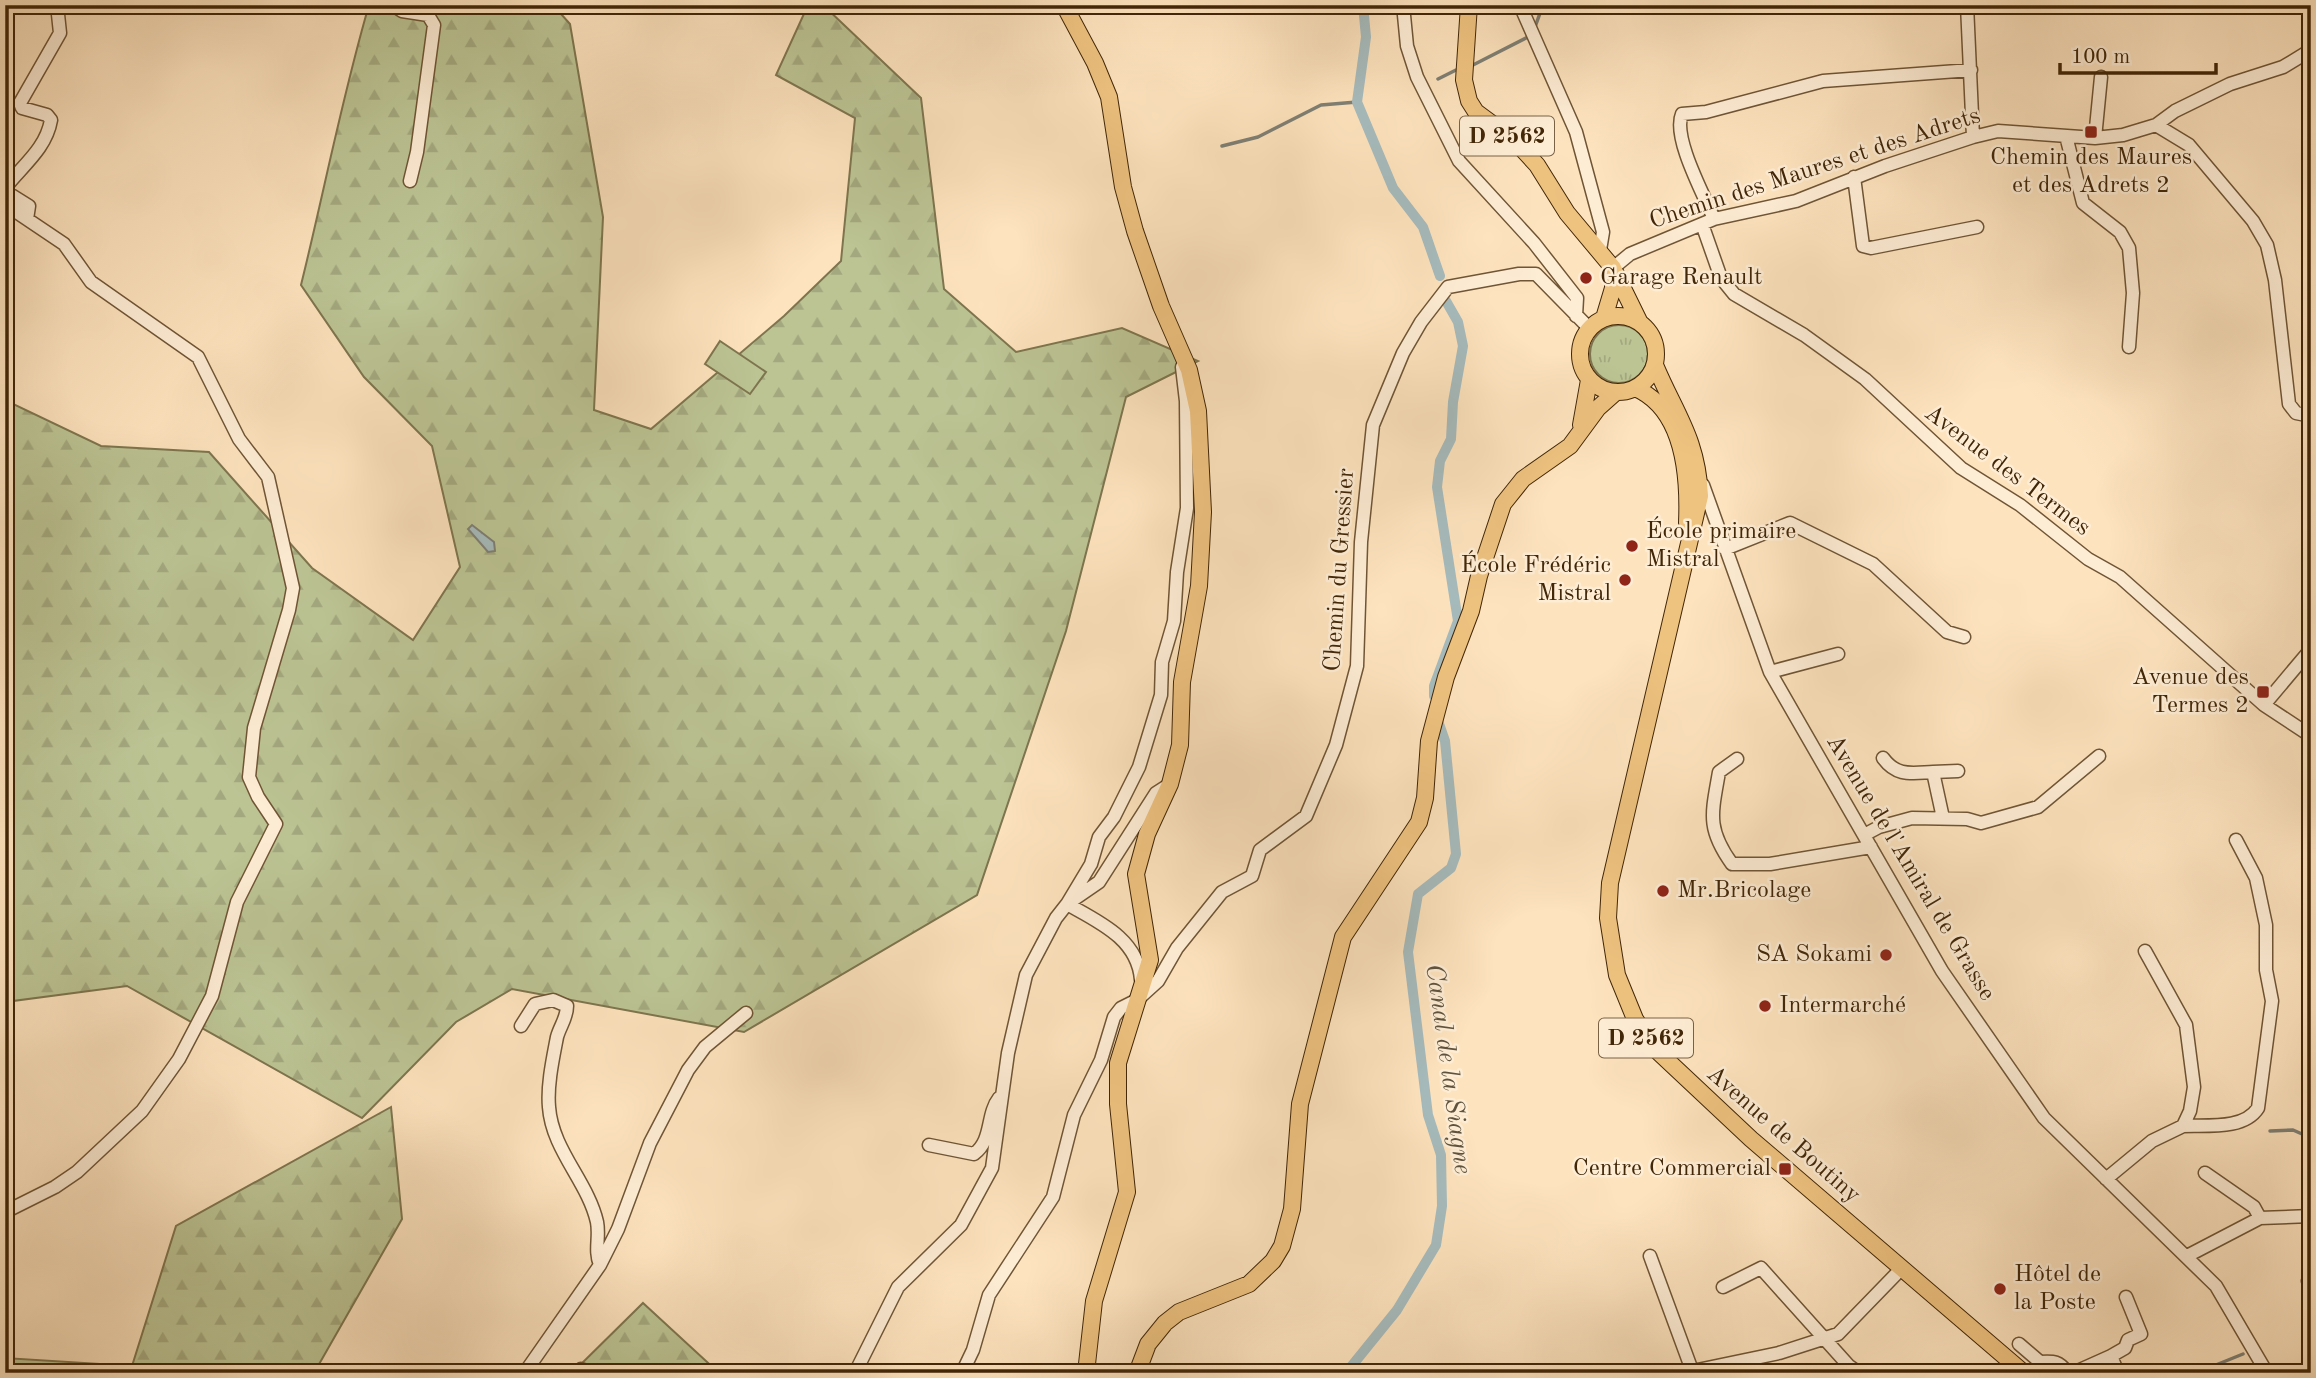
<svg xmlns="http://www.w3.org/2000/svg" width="2316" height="1378" font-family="'Old Standard TT',serif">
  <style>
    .grass { fill: url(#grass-tufts); stroke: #7e754e; stroke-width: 2 }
    .forest { fill: url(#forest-firs); stroke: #7e754e; stroke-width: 2 }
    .pitch { fill: #bcc494; stroke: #7e754e; stroke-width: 2 }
    .water { fill: url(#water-ripples); stroke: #7e7f74; stroke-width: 2 }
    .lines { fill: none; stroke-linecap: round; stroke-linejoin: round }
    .stream { stroke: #7e7f74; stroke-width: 3.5 }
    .canal { stroke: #a6bbbd; stroke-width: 10 }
    .minor-casing { stroke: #705535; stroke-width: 15 }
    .major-casing { stroke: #412607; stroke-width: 18 }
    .minor { stroke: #feedd5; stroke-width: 12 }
    .major { stroke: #eec27f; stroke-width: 16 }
    .poi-dot { fill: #8f2418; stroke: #feedd5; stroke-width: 2.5 }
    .labels { text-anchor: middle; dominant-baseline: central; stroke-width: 5; stroke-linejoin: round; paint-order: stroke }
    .shield { fill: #feedd5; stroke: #7a6245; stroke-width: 2 }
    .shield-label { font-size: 23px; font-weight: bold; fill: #412607 }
    .poi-label { font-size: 24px; fill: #412607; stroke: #feedd5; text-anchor: start }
    .street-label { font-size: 24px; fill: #412607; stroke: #feedd5 }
    .water-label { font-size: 26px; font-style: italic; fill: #5f533e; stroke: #feedd5 }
  </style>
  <defs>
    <pattern id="grass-tufts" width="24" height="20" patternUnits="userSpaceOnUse" patternTransform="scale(1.75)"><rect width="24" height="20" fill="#bcc494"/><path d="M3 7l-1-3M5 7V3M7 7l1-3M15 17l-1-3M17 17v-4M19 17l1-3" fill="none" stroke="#a3a87e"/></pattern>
    <pattern id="forest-firs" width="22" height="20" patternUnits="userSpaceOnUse" patternTransform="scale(1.75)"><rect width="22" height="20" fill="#bcc494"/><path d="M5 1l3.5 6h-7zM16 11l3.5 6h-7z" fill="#a3a87e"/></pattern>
    <pattern id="water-ripples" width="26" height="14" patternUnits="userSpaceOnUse" patternTransform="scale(1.75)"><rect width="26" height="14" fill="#a6bbbd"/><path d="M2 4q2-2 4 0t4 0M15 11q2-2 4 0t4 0" fill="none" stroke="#899898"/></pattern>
  </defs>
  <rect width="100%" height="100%" fill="#fde3be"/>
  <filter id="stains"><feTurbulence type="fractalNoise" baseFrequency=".00286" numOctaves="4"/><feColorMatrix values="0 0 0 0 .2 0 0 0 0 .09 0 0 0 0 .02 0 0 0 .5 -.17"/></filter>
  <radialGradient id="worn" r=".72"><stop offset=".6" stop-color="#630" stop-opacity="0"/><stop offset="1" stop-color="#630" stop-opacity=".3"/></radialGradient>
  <!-- grass -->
  <path class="grass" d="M1590 354a29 29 0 1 1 58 0a29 29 0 1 1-58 0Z"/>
  <!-- forest -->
  <path class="forest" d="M369 5H553L570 24 603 217 594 410 651 429 784 316 841 261 855 118 776 75 808 5H823L921 98 944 289 1016 352 1122 328 1198 361 1126 397 1066 631 977 895 744 1032 512 989 456 1022 362 1118 127 986 5 1002V400L101 446 209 452 312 568 413 640 460 567 432 446 364 377 301 285C324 192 342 97 369 5Z
    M391 1107 402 1219 314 1373H5V1358L132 1366 176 1226Z
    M643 1303 719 1373H572Z"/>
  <!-- pitch -->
  <path class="pitch" d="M720 341 766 372 750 394 705 364Z"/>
  <!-- water -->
  <path class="water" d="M472 525 494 542 495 551 488 552 468 529Z"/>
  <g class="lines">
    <!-- stream -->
    <path class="stream" d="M1535 27 1543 5
      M1473 65 1528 37
      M1438 79 1456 70
      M1222 146 1258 137 1321 105 1357 102
      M2270 1131 2293 1130 2311 1138
      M2196 1373 2243 1354"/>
    <!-- canal -->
    <path class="canal" d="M1363 5 1366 37 1357 102 1393 188 1423 227 1440 276
      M1434 696V686L1458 621 1437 487 1440 461 1451 439 1453 402 1463 346 1458 322 1446 301
      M1346 1373 1397 1310 1436 1245 1442 1206 1441 1155 1428 1115 1408 952 1418 894 1451 868 1456 854 1445 741 1438 721"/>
    <defs>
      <path id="minor" d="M393 5 402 11 428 15 434 25 417 152 410 181
        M1403 5 1407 46 1417 77 1459 161 1534 243 1577 298 1576 316
        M1520 5 1576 132 1603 232 1600 250
        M1967 5 1973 137
        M2156 125 2189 145 2253 221 2267 245 2275 280 2289 404 2296 413 2311 416
        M2066 136 2083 203 2120 232 2129 248 2133 293 2129 347
        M2095 138 2101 77
        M1854 177 1863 246 1871 248 1977 227
        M5 188C22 166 46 149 51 120L47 115 22 108 20 103 60 33 57 5
        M5 191 29 206 27 219
        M5 208 12 209 64 244 91 282 198 357 239 439 268 477 293 588 289 610 254 728 249 777 258 797 276 824 237 902 212 996 179 1059 142 1111 77 1172 55 1187 5 1212
        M1714 219C1704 195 1672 137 1682 114L1706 112 1823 81 1971 70
        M1702 224 1721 278 1734 294 1804 335 1865 379 1961 468 2020 505 2088 559 2120 577 2264 705 2311 736
        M1613 268 1630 254 1714 219 1796 201 1885 166 1973 137 1998 131 2095 138 2123 135 2156 125 2175 111 2230 84 2283 67 2311 50
        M1703 485 1770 672 1942 971 2044 1118 2216 1286 2267 1373
        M1725 549 1790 523 1873 564 1947 632 1964 637
        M1770 672 1838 654
        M2264 705 2311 649
        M1883 758C1897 777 1911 773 1933 772L1943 818
        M1737 759 1719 772C1712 813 1706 828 1732 864H1770L1871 847
        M1933 772 1958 771
        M1864 835 1879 827 1912 818 1967 819 1981 823 2038 807 2099 756
        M1141 980C1138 939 1099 922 1067 904L1091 864 1099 837 1114 817 1139 767 1161 695 1162 662 1174 621 1177 572 1187 508 1186 401 1182 367
        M521 1026 535 1004 553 1000 567 1006C567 1018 560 1026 557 1037 553 1058 547 1085 549 1107 552 1150 588 1182 597 1222 600 1237 594 1250 600 1265
        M2183 1126C2207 1125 2244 1130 2258 1108L2272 1001 2266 970V925L2256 878 2236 840
        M929 1145 974 1154C993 1140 986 1115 999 1098
        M2205 1173 2254 1207 2260 1218
        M2106 1179 2152 1141 2183 1126 2190 1111 2194 1087 2186 1025 2145 951
        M1650 1256 1693 1373
        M2187 1256 2260 1218 2311 1216
        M2308 1281 2311 1279
        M1723 1287 1761 1268 1849 1366 1859 1373
        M2019 1344 2040 1362C2054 1361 2059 1361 2068 1373
        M526 1371 600 1265 618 1229 650 1143 688 1070 705 1047 746 1013
        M577 1373 581 1369 593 1373
        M855 1373 898 1287 961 1225 992 1168 1008 1053 1026 975 1056 918 1067 904 1099 882 1156 793 1170 784
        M962 1373 973 1350 989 1295 1053 1197 1074 1115 1101 1060 1114 1017 1121 1008 1137 1000 1158 981 1177 948 1222 892 1252 876 1260 850 1306 816 1336 745 1357 666 1361 542 1373 425 1403 353 1421 322 1448 287 1519 274H1536L1589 328
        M1683 1373 1779 1353 1838 1334 1902 1268
        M2073 1373 2111 1356
        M2118 1373 2111 1356 2125 1348 2128 1340 2141 1334 2126 1297"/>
      <path id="major" d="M1064 5 1095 63 1109 97 1123 187 1135 231 1161 306 1189 370 1198 411 1203 512 1199 586 1182 682 1180 745 1170 784 1147 834 1136 874 1150 960 1118 1063V1104L1127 1192 1094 1301 1086 1373
        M1469 5 1464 80 1469 101 1476 112 1514 140 1537 165 1567 213 1613 268 1639 321
        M1580 354a38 38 0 1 1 76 0a38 38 0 1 1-76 0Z
        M1604 318 1613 288V271
        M1655 365C1676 415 1697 438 1700 496L1610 883 1608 918 1617 975 1635 1019 1653 1047 1751 1139 2024 1373
        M1635 388C1684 409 1689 475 1687 523
        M1581 425 1589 380
        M1137 1373 1148 1344 1165 1323 1179 1312 1249 1284 1273 1261 1282 1246 1292 1209 1300 1104 1343 937 1419 822 1425 798 1429 741 1446 677 1471 611 1479 576 1503 504 1523 479 1570 446 1598 408 1616 392"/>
    </defs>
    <!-- minor casing -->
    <use href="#minor" class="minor-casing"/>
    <!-- major casing -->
    <use href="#major" class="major-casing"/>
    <!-- minor -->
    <use href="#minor" class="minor"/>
    <!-- major -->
    <use href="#major" class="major"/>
  </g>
  <!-- markers -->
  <g class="poi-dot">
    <rect x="2084" y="125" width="14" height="14" rx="3.5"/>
    <circle cx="1586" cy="278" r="7"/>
    <circle cx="1632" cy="546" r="7"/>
    <circle cx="1625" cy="580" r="7"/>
    <rect x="2256" y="685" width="14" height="14" rx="3.5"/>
    <circle cx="1663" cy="891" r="7"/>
    <circle cx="1886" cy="955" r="7"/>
    <circle cx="1765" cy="1006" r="7"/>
    <rect x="1778" y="1162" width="14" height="14" rx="3.5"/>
    <circle cx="2000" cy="1289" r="7"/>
  </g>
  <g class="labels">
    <!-- shield labels -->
    <g class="shield">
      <rect x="1460" y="116.5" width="94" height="39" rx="5"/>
      <rect x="1599" y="1018.5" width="94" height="39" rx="5"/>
    </g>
    <g class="shield-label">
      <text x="1507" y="136">D 2562</text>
      <text x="1646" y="1038">D 2562</text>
    </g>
    <!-- poi labels -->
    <g class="poi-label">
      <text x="2091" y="158" text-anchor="middle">Chemin des Maures<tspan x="2091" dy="28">et des Adrets 2</tspan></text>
      <text x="1600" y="278">Garage Renault</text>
      <text x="1646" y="532">École primaire<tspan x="1646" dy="28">Mistral</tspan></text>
      <text x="1611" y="566" text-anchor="end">École Frédéric<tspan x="1611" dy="28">Mistral</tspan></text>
      <text x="2249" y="678" text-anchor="end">Avenue des<tspan x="2249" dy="28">Termes 2</tspan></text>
      <text x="1677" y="891">Mr.Bricolage</text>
      <text x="1872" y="955" text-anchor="end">SA Sokami</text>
      <text x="1779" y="1006">Intermarché</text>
      <text x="1771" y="1169" text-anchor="end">Centre Commercial</text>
      <text x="2014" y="1275">Hôtel de<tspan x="2014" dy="28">la Poste</tspan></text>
    </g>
    <!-- street labels -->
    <g class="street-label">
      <text transform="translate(1815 169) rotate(-18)">Chemin des Maures et des Adrets</text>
      <text transform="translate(2007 471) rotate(37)">Avenue des Termes</text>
      <text transform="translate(1340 570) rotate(-86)">Chemin du Gressier</text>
      <text transform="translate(1910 868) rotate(59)">Avenue de l'Amiral de Grasse</text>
      <text transform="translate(1783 1135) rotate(41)">Avenue de Boutiny</text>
    </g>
    <!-- water labels -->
    <g class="water-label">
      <text transform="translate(1448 1069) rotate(82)">Canal de la Siagne</text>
    </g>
  </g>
  <!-- margin -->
  <rect width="2316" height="1378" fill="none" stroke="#fde3be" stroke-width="28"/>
  <rect x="7" y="7" width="2302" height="1364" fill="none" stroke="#412607" stroke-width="3.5"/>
  <rect x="14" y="14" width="2288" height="1350" fill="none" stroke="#412607" stroke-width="2"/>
  <!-- scale -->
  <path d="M2060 63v10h156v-10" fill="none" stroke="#412607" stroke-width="3.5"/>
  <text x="2071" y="63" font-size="21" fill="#412607" stroke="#feedd5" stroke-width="5" paint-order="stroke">100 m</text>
  <rect width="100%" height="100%" filter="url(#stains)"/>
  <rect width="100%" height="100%" fill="url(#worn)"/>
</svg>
